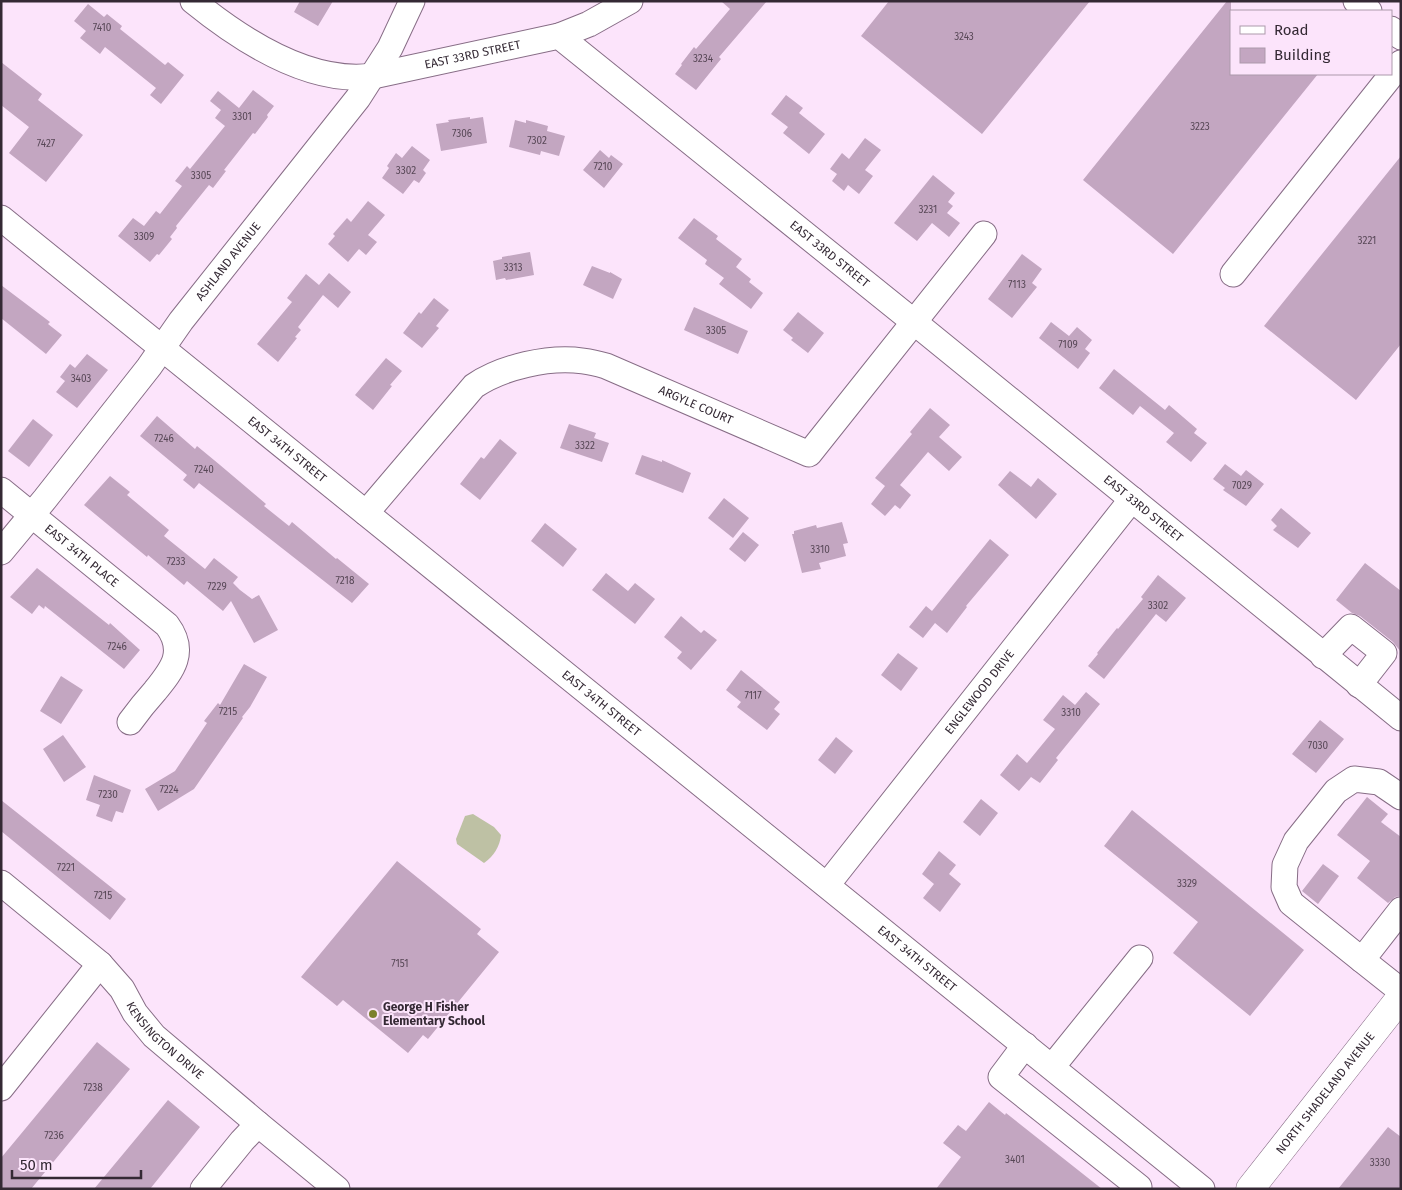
<svg xmlns="http://www.w3.org/2000/svg" width="1402" height="1190" font-family="'Fira Sans',sans-serif">
  <style>
    .green { fill: #bec1a4 }
    .building { fill: #c3a6c1 }
    .lines { fill: none; stroke-linecap: round; stroke-linejoin: round }
    .minor-casing { stroke: #876d86; stroke-width: 27 }
    .major-casing { stroke: #876d86; stroke-width: 29 }
    .minor { stroke: #fff; stroke-width: 25 }
    .major { stroke: #fff; stroke-width: 28 }
    .poi-dot { fill: #7b812c; stroke: #fce4fb; stroke-width: 2 }
    .labels { text-anchor: middle; dominant-baseline: central; stroke-width: 4; stroke-linejoin: round; paint-order: stroke }
    .number-label { font-size: 10px; fill: #584857 }
    .street-label { font-size: 12px; fill: #342934; stroke: #fce4fb }
    .poi-label { font-size: 12px; font-weight: bold; fill: #342934; stroke: #fce4fb; text-anchor: start }
  </style>
  <rect width="100%" height="100%" fill="#fce4fb"/>
  <!-- green -->
  <path class="green" d="M473 814 494 827 501 835C500 846 494 856 484 863L457 844 456 839 465 816Z"/>
  <!-- building -->
  <path class="building" d="M300 1H333L318 26 294 12Z
    M721 1H767L719 57 721 59 696 90 675 74 682 65 681 64 694 47 696 49 730 9Z
    M889 1H1090L982 134 861 36Z
    M1227 1H1231V74H1318L1173 254 1083 180Z
    M88 4 104 17 107 14 122 26 120 29 165 65 168 62 184 75 161 104 150 95 156 88 105 47 100 54 80 38 86 31 74 21Z
    M1 62 42 94 38 100 83 135 46 182 9 153 29 127 1 105Z
    M253 90 274 106 267 115 268 117 255 134 253 133 224 170 226 171 213 188 209 185 176 226 177 228 170 237 172 239 159 255 157 254 150 262 118 236 133 218 144 226 156 211 160 214 182 186 175 181 187 166 190 169 225 126 215 118 221 110 210 101 218 91 239 108Z
    M786 95 803 108 799 113 825 134 809 154 783 133 788 127 771 114Z
    M470 117V119L483 117 487 143 441 151 436 124 449 122 448 120Z
    M515 120 526 123V120L548 126 547 131 565 136 559 156 541 151 540 155 509 147Z
    M865 138 881 150 865 170 873 176 859 194 848 185 844 191 832 181 837 174 830 169 842 153 849 159Z
    M412 146 430 160 423 170 426 173 419 183 414 180 403 194 382 178 389 168 387 166 396 153 402 158Z
    M600 150 609 158 611 155 623 164 604 188 583 170Z
    M1401 156V344L1356 400 1264 326Z
    M933 175 955 193 948 202 953 206 947 213 960 223 949 237 932 223 917 241 894 223Z
    M368 201 385 215 368 235 377 242 366 255 359 249 348 262 328 244 335 236 333 234 347 218 351 222Z
    M694 218 718 236 716 239 742 259 736 267 751 279 749 282 763 293 751 309 719 284 724 278 705 264 707 260 678 238Z
    M530 252 534 275 506 280 505 278 496 280 493 261 502 259V257Z
    M1022 254 1042 269 1032 283 1037 287 1012 318 988 299Z
    M592 266 610 273V272L622 279 613 299 583 285Z
    M329 273 351 292 338 308 323 295 298 327 301 330 295 337 297 338 278 362 257 344 292 302 287 298 306 274 319 285Z
    M1 285 50 322 48 324 62 335 46 354 1 318Z
    M434 298 449 310 436 326 439 328 422 348 403 333 419 312 421 314Z
    M694 307 748 331 738 354 684 330Z
    M798 312 824 333 808 353 791 340 793 338 783 330Z
    M1051 322 1069 336 1077 327 1092 340 1085 349 1090 353 1078 369 1039 338Z
    M87 354 108 370 77 408 56 392 65 381 60 377 70 364 75 368Z
    M386 358 402 371 390 385 392 386 373 410 355 395Z
    M1114 369 1165 410 1169 405 1197 429 1194 433 1207 443 1191 462 1166 442 1174 433 1140 406 1133 415 1099 388Z
    M930 408 950 425 939 437 962 457 949 471 928 452 900 485 911 495 900 509 895 505 885 516 871 504 885 486 875 478 912 434 910 432Z
    M157 416 195 449 197 446 220 465 266 504 264 506 289 526 292 522 336 559 337 558 369 584 352 603 199 483 194 489 183 480 187 475 140 436Z
    M33 419 53 435 29 467 8 451Z
    M569 424 596 433 594 438 609 443 602 462 560 448Z
    M500 439 517 453 480 500 460 484 481 457 484 459Z
    M642 455 662 462V460L691 473 683 493 635 474Z
    M1225 464 1241 476 1246 470 1264 484 1246 506 1223 490 1225 488 1213 479Z
    M1010 471 1031 487 1038 478 1057 494 1036 519 998 485Z
    M110 476 130 492 127 495 169 530 164 536 205 569 214 558 238 577 233 583 240 590 252 599 259 595 278 630 254 643 231 601 223 611 187 581 184 585 148 555 147 557 84 505Z
    M724 498 749 518 733 538 708 518Z
    M1281 508 1311 533 1298 548 1273 530 1277 526 1271 520Z
    M842 522 848 543 843 544 846 556 819 563 821 569 802 573 792 534H794V531L816 525 817 528Z
    M545 523 577 549 563 567 531 541Z
    M743 532 759 545 745 562 729 549Z
    M990 539 1009 555 966 606 967 607 947 633 935 623 923 638 909 627 926 606 932 611Z
    M1365 563 1401 591V652L1393 642 1360 616 1352 613 1336 600Z
    M37 568 109 625 110 623 140 650 124 669 45 606 44 609 39 605 32 614 10 597Z
    M606 573 628 591 635 583 655 599 635 624 592 590Z
    M1158 575 1186 598 1166 622 1156 614 1104 679 1088 666 1098 654 1097 653 1117 628 1118 629 1143 599 1141 597Z
    M681 616 701 633 704 630 717 640 691 670 677 658 682 652 664 637Z
    M898 653 918 668 901 691 881 675Z
    M244 664 267 677 250 707 242 717 243 718 194 789 158 811 145 789 175 771 207 723 204 721 218 703 220 705Z
    M741 670 780 702 774 709 780 714 767 730 737 707 741 702 726 690Z
    M61 676 83 690 61 724 40 711Z
    M1086 692 1100 704 1056 758 1058 760 1040 783 1031 777 1019 791 1000 775 1017 754 1027 763 1055 729 1043 720 1063 695 1075 705Z
    M1320 720 1344 739 1316 773 1292 754Z
    M63 735 86 767 64 782 43 749Z
    M836 737 853 751 835 774 818 760Z
    M94 775 131 790 123 813 116 811 112 822 96 816 100 805 86 800Z
    M1367 797 1388 814 1381 822 1401 837V896L1395 897 1388 903 1357 878 1370 861 1337 835Z
    M981 799 998 813 980 836 963 822Z
    M1 800 126 899 110 920 1 831Z
    M1132 810 1304 950 1250 1016 1173 953 1198 922 1104 846Z
    M939 851 956 865 949 874 961 884 940 912 923 898 934 884 922 874Z
    M397 861 481 929 477 934 499 952 428 1039 423 1035 408 1053 343 1000 337 1006 301 977Z
    M1323 864 1339 876 1318 904 1302 891Z
    M97 1042 130 1069 31 1189H1V1158Z
    M168 1100 200 1127 150 1189H94Z
    M989 1102 1005 1115 1006 1113 1102 1189H936L961 1157 943 1143 958 1125 966 1131Z
    M1388 1127 1401 1137V1189H1338Z"/>
  <g class="lines">
    <defs>
      <g id="minor">
        <path id="s1" d="M193 1C241 40 309 85 373 76L559 36 914 322 1401 718"/>
        <path d="M1356 1 1369 11"/>
        <path d="M1391 29 1401 37"/>
        <path d="M559 36 589 24 630 1"/>
        <path id="s2" d="M1 218 1202 1189"/>
        <path d="M1233 274 1401 63"/>
        <path id="s3" d="M1 490 167 625C187 652 172 670 155 691 146 701 138 711 130 722"/>
        <path id="s4" d="M366 513 474 386C502 367 549 356 583 361 591 362 599 364 606 366L809 454 984 234"/>
        <path id="s5" d="M1 552 45 499 149 367 181 321 358 98 390 48 412 1"/>
        <path d="M1323 656 1351 627 1384 653 1359 685"/>
        <path id="s6" d="M1 883 100 964 122 989 135 1013 154 1036 258 1124 337 1189"/>
        <path id="s7" d="M827 885 1132 499"/>
        <path d="M1401 910 1362 960 1401 991"/>
        <path d="M1362 960 1291 903 1284 887 1285 865 1296 841 1336 791 1354 779 1379 782 1401 797"/>
        <path d="M1025 1045 1001 1077 1139 1187"/>
        <path d="M1052 1067 1140 958"/>
        <path d="M1 1088 100 964"/>
        <path d="M203 1189 242 1141 258 1124"/>
      </g>
      <g id="major">
        <path id="s8" d="M1250 1189 1401 997"/>
      </g>
    </defs>
    <!-- minor casing -->
    <use href="#minor" class="minor-casing"/>
    <!-- major casing -->
    <use href="#major" class="major-casing"/>
    <!-- minor -->
    <use href="#minor" class="minor"/>
    <!-- major -->
    <use href="#major" class="major"/>
  </g>
  <!-- markers -->
  <circle class="poi-dot" cx="373" cy="1014" r="5"/>
  <g class="labels">
    <!-- number labels -->
    <g class="number-label">
      <text x="102" y="28">7410</text>
      <text x="964" y="37">3243</text>
      <text x="703" y="59">3234</text>
      <text x="242" y="117">3301</text>
      <text x="1200" y="127">3223</text>
      <text x="462" y="134">7306</text>
      <text x="537" y="141">7302</text>
      <text x="46" y="144">7427</text>
      <text x="603" y="167">7210</text>
      <text x="406" y="171">3302</text>
      <text x="201" y="176">3305</text>
      <text x="928" y="210">3231</text>
      <text x="144" y="237">3309</text>
      <text x="1367" y="241">3221</text>
      <text x="513" y="268">3313</text>
      <text x="1017" y="285">7113</text>
      <text x="716" y="331">3305</text>
      <text x="1068" y="345">7109</text>
      <text x="81" y="379">3403</text>
      <text x="164" y="439">7246</text>
      <text x="585" y="446">3322</text>
      <text x="204" y="470">7240</text>
      <text x="1242" y="486">7029</text>
      <text x="820" y="550">3310</text>
      <text x="176" y="562">7233</text>
      <text x="345" y="581">7218</text>
      <text x="217" y="587">7229</text>
      <text x="1158" y="606">3302</text>
      <text x="117" y="647">7246</text>
      <text x="753" y="696">7117</text>
      <text x="228" y="712">7215</text>
      <text x="1071" y="713">3310</text>
      <text x="1318" y="746">7030</text>
      <text x="169" y="790">7224</text>
      <text x="108" y="795">7230</text>
      <text x="66" y="868">7221</text>
      <text x="1187" y="884">3329</text>
      <text x="103" y="896">7215</text>
      <text x="400" y="964">7151</text>
      <text x="93" y="1088">7238</text>
      <text x="54" y="1136">7236</text>
      <text x="1015" y="1160">3401</text>
      <text x="1380" y="1163">3330</text>
    </g>
    <!-- street labels -->
    <g class="street-label">
      <text stroke="none"><textPath href="#s1" startOffset="302">EAST 33RD STREET</textPath></text>
      <text stroke="none"><textPath href="#s1" startOffset="738">EAST 33RD STREET</textPath></text>
      <text stroke="none"><textPath href="#s5" startOffset="369">ASHLAND AVENUE</textPath></text>
      <text stroke="none"><textPath href="#s4" startOffset="402">ARGYLE COURT</textPath></text>
      <text stroke="none"><textPath href="#s2" startOffset="368">EAST 34TH STREET</textPath></text>
      <text stroke="none"><textPath href="#s1" startOffset="1142">EAST 33RD STREET</textPath></text>
      <text stroke="none"><textPath href="#s3" startOffset="104">EAST 34TH PLACE</textPath></text>
      <text stroke="none"><textPath href="#s7" startOffset="246">ENGLEWOOD DRIVE</textPath></text>
      <text stroke="none"><textPath href="#s2" startOffset="772">EAST 34TH STREET</textPath></text>
      <text stroke="none"><textPath href="#s2" startOffset="1178">EAST 34TH STREET</textPath></text>
      <text stroke="none"><textPath href="#s6" startOffset="229">KENSINGTON DRIVE</textPath></text>
      <text stroke="none"><textPath href="#s8" startOffset="122">NORTH SHADELAND AVENUE</textPath></text>
    </g>
    <!-- poi labels -->
    <g class="poi-label">
      <text x="383" y="1007">George H Fisher<tspan x="383" dy="14">Elementary School</tspan></text>
    </g>
  </g>
  <!-- border -->
  <rect width="1402" height="1190" fill="none" stroke="#342934" stroke-width="5"/>
  <!-- legend -->
  <rect x="1230" y="10" width="162" height="65" fill="#fce4fb" stroke="#ac99ab"/>
  <rect x="1240" y="26" width="25" height="8" fill="#ffffff" stroke="#ac99ab"/>
  <text x="1274" y="35" font-size="15" fill="#342934">Road</text>
  <rect x="1240" y="48" width="25" height="15" fill="#c3a6c1" stroke="#ac99ab"/>
  <text x="1274" y="60" font-size="15" fill="#342934">Building</text>
  <!-- scale -->
  <path d="M12 1170v8h129v-8" fill="none" stroke="#342934" stroke-width="2.5"/>
  <text x="20" y="1170" font-size="15" fill="#342934" stroke="#fce4fb" stroke-width="4" paint-order="stroke">50 m</text>
</svg>
